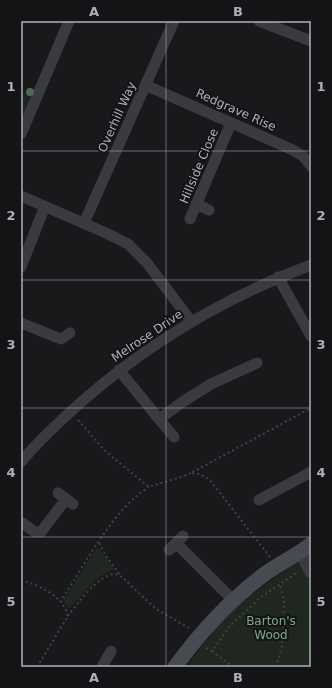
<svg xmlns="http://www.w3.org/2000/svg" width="332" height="688" font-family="'DejaVu Sans',sans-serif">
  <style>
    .green { fill: #1f2720 }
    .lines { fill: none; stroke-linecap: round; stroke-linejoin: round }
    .path { stroke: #404248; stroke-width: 2; stroke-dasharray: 2 3; stroke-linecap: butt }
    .minor { stroke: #3a3b41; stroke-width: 11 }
    .tertiary { stroke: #3a3b41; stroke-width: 13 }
    .secondary { stroke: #484a51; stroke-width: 15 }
    .tree { fill: #526856 }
    .grid { fill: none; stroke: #abb0bc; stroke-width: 1; stroke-opacity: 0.55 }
    .labels { text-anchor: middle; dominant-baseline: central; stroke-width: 4; stroke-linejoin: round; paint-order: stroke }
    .street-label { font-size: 12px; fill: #abb0bc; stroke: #141417 }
    .park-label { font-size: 12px; fill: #81a885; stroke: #141417 }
    .neatline { fill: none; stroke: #abb0bc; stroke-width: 1.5 }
    .grid-label { font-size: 13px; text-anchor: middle; font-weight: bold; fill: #abb0bc }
  </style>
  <rect width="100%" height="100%" fill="#19191c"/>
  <!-- green -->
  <path class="green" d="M21 91 31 96 21 120Z
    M99 548 114 569 104 574 95 581 69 609 63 600 96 549Z
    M309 553 311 557V667H186L230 610Z"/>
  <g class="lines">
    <!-- path -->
    <path class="path" d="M78 420 106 452 149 487C163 482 177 479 191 473
      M99 543 106 556 121 576
      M270 557 209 479 199 474 191 473 311 408
      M21 580C37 585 49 590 61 602
      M68 616C76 605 100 573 115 574 118 575 120 576 122 577L156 609 189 628
      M206 648 212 651 230 626 261 597 298 572
      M212 651 233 667
      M37 667 68 616 66 610 61 602 65 594C86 562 116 506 149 487
      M276 667 282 646 284 601 280 585"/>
    <!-- minor -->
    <path class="minor" d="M259 21 311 41
      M145 85 293 150 303 156 311 166
      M21 134 69 21
      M21 196 106 233 128 244 147 263 191 321
      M196 204 209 210
      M190 219 231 123
      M84 223 174 21
      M21 267 45 206
      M278 277 311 336
      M21 323 61 339 70 333
      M119 370 159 419 184 401 211 384 257 363
      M159 419 174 437
      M21 462C38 441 59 422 79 404 148 343 225 297 311 265
      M58 493 73 504
      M259 500 311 472
      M21 522 35 532H41L66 499
      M176 543 233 600
      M169 550 183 536
      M102 667 111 651"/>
    <!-- tertiary -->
    <path class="tertiary" d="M301 552 311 572"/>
    <!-- secondary -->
    <path class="secondary" d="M175 667C199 634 229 601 262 576 278 564 296 556 311 544"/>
  </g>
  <!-- trees -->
  <circle class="tree" cx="30" cy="92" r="4"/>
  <!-- grid -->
  <path class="grid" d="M166 21V667M21 151H311M21 280H311M21 408H311M21 537H311"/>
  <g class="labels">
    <!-- street labels -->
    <g class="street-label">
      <text transform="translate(236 110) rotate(24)">Redgrave Rise</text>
      <text transform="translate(117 117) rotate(-66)">Overhill Way</text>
      <text transform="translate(199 166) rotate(-67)">Hillside Close</text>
      <text transform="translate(147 336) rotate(-34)">Melrose Drive</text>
    </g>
    <!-- park labels -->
    <g class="park-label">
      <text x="271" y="621">Barton's<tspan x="271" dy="14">Wood</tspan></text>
    </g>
  </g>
  <!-- border -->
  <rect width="332" height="688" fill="none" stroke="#141417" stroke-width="44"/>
  <rect x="22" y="22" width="288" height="644" class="neatline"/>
  <g class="grid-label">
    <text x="94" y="16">A</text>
    <text x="238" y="16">B</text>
    <text x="11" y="91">1</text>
    <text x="321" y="91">1</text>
    <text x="11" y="220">2</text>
    <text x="321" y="220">2</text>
    <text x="11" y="349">3</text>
    <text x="321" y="349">3</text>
    <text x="11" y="477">4</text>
    <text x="321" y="477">4</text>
    <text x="11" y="606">5</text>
    <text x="321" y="606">5</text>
    <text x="94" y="682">A</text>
    <text x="238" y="682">B</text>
  </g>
</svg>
